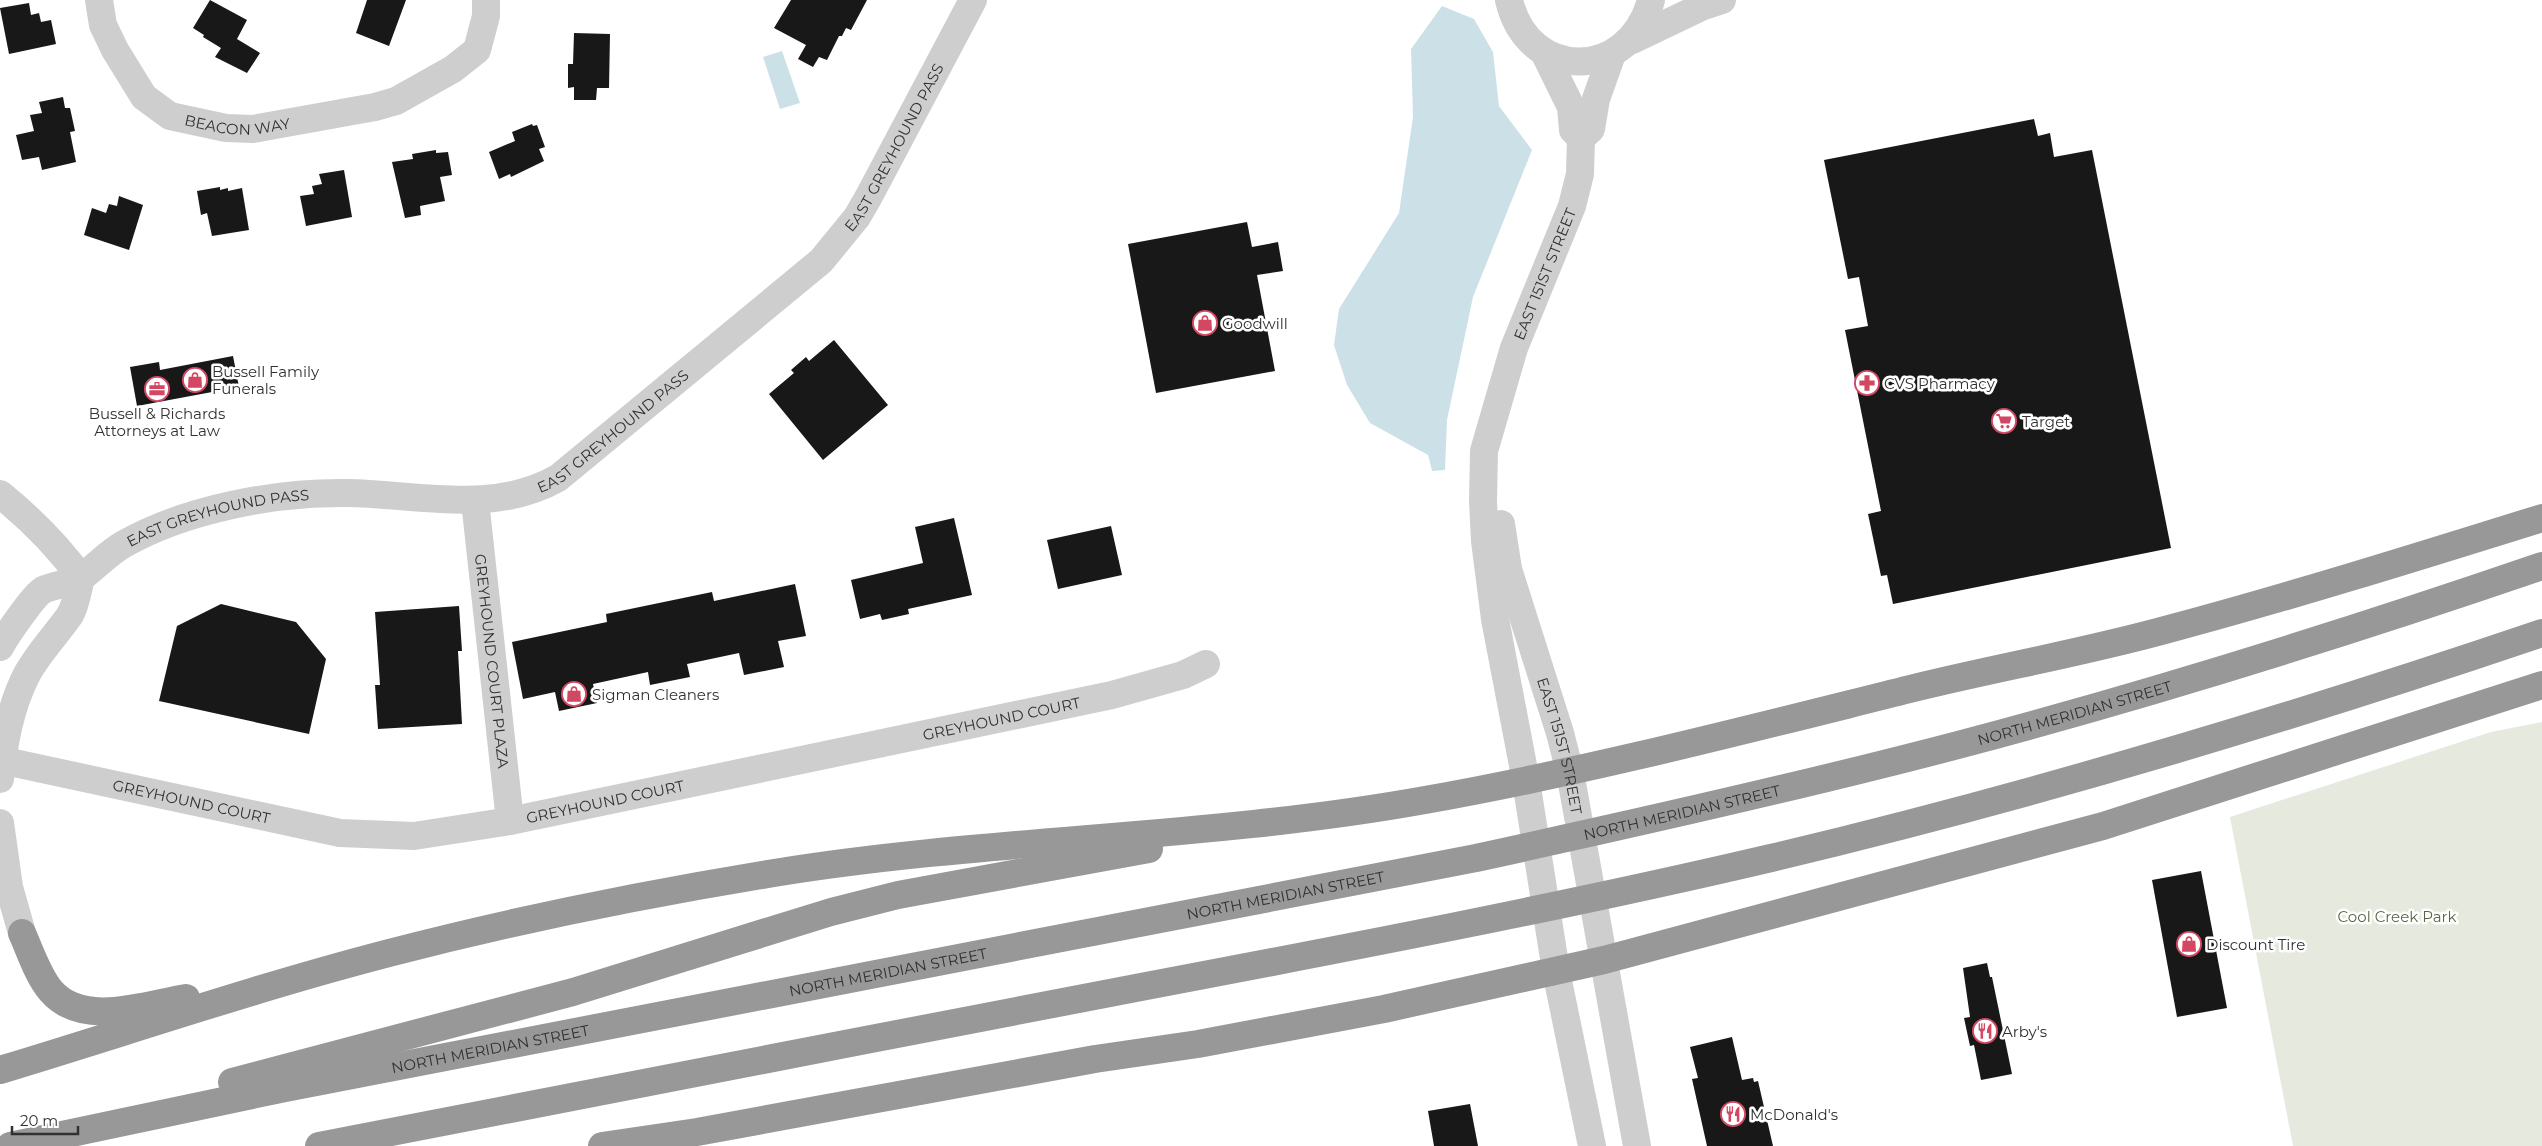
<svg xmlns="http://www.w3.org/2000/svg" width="2542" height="1146" font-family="Montserrat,sans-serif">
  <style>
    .green { fill: #e5e9de }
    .water { fill: #cce1e7 }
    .building { fill: #181818 }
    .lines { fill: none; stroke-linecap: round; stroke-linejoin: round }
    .minor { stroke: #cecece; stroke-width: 28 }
    .highway { stroke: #989898; stroke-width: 28 }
    .labels { text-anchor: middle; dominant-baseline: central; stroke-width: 5; stroke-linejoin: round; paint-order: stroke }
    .street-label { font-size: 15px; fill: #313131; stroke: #fff }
    .poi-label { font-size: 15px; fill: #313131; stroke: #fff; text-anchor: start }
    .park-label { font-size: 15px; fill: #596842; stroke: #fff }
  </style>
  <rect width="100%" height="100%" fill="#fff"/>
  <!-- green -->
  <path class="green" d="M2542 722V1146H2293L2230 817 2491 732Z"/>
  <!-- water -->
  <path class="water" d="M1442 6 1474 19 1493 52 1499 106 1532 150 1473 297 1447 420 1445 470 1432 471 1428 455 1370 423 1347 385 1334 345 1339 309 1399 213 1413 117 1411 49Z
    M782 51 800 103 780 109 763 57Z"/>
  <!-- building -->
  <path class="building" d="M210 0 247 20 237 39 260 53 247 73 215 57 221 48 203 37 204 35 193 28Z
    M367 0H406L389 46 356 33Z
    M791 0H867L851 30 846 28 842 36H839L827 60 819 57 813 67 798 59 806 45 774 28Z
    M29 3 31 15 39 13 41 22 51 20 56 44 9 54 0 8Z
    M574 33 610 34 609 88H597L596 100H574V87L568 88V64H573Z
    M63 97 65 108H70L75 131 70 132 76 162 42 170 39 157 22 160 16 135 34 131 30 115 42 113 39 102Z
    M2034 119 2038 136 2050 133 2054 157 2092 150 2171 548 1893 604 1887 575 1881 576 1868 514 1881 511 1845 330 1868 326 1859 277 1848 279 1824 160Z
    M532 124 533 126 537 125 545 147 539 149 544 161 511 177 510 174 499 179 489 152 515 141 512 132Z
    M436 150V153L448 152 452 175 440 177 445 201 420 206 421 215 405 218 392 162 413 159 412 154Z
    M344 170 352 217 306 226 300 196 314 194 312 186 322 184 319 174Z
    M220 187V190L228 188V191L242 188 249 230 212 236 207 213 201 215 197 191Z
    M119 196 143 205 129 250 84 235 92 208 106 213 109 204 117 206Z
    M1247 222 1252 247 1278 242 1283 271 1257 275 1275 371 1156 393 1128 244Z
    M834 340 888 405 823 460 769 394 794 373 791 370 806 357 809 361Z
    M233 356 239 387 137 406 130 367 159 362 160 370Z
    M954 518 972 595 908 609 909 614 882 620 880 614 860 619 851 580 923 563 915 527Z
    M1111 526 1122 575 1058 589 1047 540Z
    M795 584 806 636 778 641 784 667 744 675 739 653 687 664 690 677 650 685 648 672 593 684 597 703 559 711 555 692 523 699 512 642 607 622 606 614 712 592 714 601Z
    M221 604 296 622 326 659 309 734 159 701 177 626Z
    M459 606 462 651H458L462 724 378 729 375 685H380L375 612Z
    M2201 871 2227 1008 2177 1017 2152 880Z
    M1987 963 1990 977H1992L2012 1074 1981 1080 1974 1045 1970 1046 1964 1018 1970 1017 1963 968Z
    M1732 1037 1742 1080 1753 1078 1754 1082 1758 1081 1773 1146H1707L1692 1079 1698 1078 1690 1047Z
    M1470 1104 1478 1146H1434L1428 1111Z"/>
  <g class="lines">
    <!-- minor -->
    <g class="minor">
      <path id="s1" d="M99 0 103 25 115 50 144 97 170 116 226 128 253 129 375 107 396 101 453 69 477 50 486 16V0"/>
      <path d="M1509 0C1528 82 1629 82 1651 0"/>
      <path d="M1632 40 1701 7 1722 0"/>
      <path d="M1544 52 1571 107 1573 130 1581 138"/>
      <path d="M0 494C31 519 58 546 81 578"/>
      <path id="s2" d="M475 501 510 821"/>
      <path id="s3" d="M1501 524 1508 569 1560 733 1570 772 1637 1146"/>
      <path id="s4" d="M0 647C6 636 33 596 43 590 55 584 71 584 82 577 97 566 108 553 124 544 186 509 275 492 347 493 417 494 493 515 558 478L821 261 857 217 868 198 973 0"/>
      <path id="s5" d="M0 760 340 833 414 836 510 821 1112 695 1183 675 1206 664"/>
      <path d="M0 779C4 743 10 707 27 674 39 652 56 635 70 615 76 605 78 589 81 578"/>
      <path d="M0 823 9 887 22 933"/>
      <path id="s6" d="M1592 1146 1556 971 1526 781 1495 619 1485 541 1483 501 1484 451 1514 348 1572 206 1580 174 1581 138 1591 129 1596 99 1612 54"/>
    </g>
    <!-- highway -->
    <g class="highway">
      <path d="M22 933C30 951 38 976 51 991 83 1028 145 1005 186 998"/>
      <path d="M0 1070C129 1031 258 987 389 953 516 920 645 894 774 873 990 838 1209 839 1425 800 1588 771 1749 729 1910 689 1995 668 2081 653 2165 630 2292 596 2417 557 2542 518"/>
      <path d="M232 1082 573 992 831 912 898 895 1149 849"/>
      <path id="s7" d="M10 1146 285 1088 1476 858C1637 823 1798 787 1958 745 2155 693 2349 632 2542 566"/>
      <path d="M319 1146C593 1092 867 1040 1141 987 1352 947 1562 907 1771 858 2032 796 2288 719 2542 633"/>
      <path d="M602 1146 697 1132 1095 1059 1198 1044 1384 1009 1604 960 2103 826 2542 685"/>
    </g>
  </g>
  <!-- icons -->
  <defs>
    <symbol id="shop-ring" viewBox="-11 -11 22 22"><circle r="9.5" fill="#fff" stroke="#d34763" stroke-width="1.5"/><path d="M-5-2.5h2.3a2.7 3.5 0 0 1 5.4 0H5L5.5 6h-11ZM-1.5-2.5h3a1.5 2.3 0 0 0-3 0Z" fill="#d34763"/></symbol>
    <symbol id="pharmacy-ring" viewBox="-11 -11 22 22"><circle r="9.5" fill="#fff" stroke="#d34763" stroke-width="1.5"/><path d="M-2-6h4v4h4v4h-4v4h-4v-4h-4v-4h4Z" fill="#d34763"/></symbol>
    <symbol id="office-ring" viewBox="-11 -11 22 22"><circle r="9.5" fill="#fff" stroke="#d34763" stroke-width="1.5"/><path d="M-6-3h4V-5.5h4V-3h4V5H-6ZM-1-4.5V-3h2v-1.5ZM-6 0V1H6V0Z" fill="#d34763"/></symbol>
    <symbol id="supermarket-ring" viewBox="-11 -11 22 22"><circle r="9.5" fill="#fff" stroke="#d34763" stroke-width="1.5"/><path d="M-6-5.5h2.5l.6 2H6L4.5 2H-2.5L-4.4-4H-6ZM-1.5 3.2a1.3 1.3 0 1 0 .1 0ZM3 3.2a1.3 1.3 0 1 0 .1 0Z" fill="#d34763"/></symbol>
    <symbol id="restaurant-ring" viewBox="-11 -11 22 22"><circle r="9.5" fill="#fff" stroke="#d34763" stroke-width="1.5"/><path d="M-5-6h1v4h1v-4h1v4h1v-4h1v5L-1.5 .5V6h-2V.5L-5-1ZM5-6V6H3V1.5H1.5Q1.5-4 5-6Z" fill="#d34763"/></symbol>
  </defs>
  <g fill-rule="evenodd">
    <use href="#shop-ring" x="1191" y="309" width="28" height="28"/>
    <use href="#shop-ring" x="181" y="366" width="28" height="28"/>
    <use href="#pharmacy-ring" x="1853" y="369" width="28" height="28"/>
    <use href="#office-ring" x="143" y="375" width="28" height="28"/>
    <use href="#supermarket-ring" x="1990" y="407" width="28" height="28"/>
    <use href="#shop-ring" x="560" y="680" width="28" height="28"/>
    <use href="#shop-ring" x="2175" y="930" width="28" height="28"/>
    <use href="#restaurant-ring" x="1971" y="1017" width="28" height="28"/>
    <use href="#restaurant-ring" x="1719" y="1100" width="28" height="28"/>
  </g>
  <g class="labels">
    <!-- street labels -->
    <g class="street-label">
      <text stroke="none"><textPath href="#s1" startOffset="209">BEACON WAY</textPath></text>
      <text stroke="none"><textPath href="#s4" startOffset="1089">EAST GREYHOUND PASS</textPath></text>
      <text stroke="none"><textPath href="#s6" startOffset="892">EAST 151ST STREET</textPath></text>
      <text stroke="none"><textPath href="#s4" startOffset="684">EAST GREYHOUND PASS</textPath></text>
      <text stroke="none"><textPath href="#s4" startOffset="265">EAST GREYHOUND PASS</textPath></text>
      <text stroke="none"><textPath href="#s2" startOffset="161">GREYHOUND COURT PLAZA</textPath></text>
      <text stroke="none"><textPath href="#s7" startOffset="2110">NORTH MERIDIAN STREET</textPath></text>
      <text stroke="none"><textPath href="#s5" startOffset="1021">GREYHOUND COURT</textPath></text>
      <text stroke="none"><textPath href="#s3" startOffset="230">EAST 151ST STREET</textPath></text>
      <text stroke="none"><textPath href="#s5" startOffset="196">GREYHOUND COURT</textPath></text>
      <text stroke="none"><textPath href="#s5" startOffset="616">GREYHOUND COURT</textPath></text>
      <text stroke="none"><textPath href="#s7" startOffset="1705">NORTH MERIDIAN STREET</textPath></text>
      <text stroke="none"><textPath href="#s7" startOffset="1300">NORTH MERIDIAN STREET</textPath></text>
      <text stroke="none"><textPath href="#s7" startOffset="895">NORTH MERIDIAN STREET</textPath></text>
      <text stroke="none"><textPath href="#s7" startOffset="490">NORTH MERIDIAN STREET</textPath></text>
    </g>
    <!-- poi labels -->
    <g class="poi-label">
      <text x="1222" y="323">Goodwill</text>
      <text x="212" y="371">Bussell Family<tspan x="212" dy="17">Funerals</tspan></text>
      <text x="1884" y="383">CVS Pharmacy</text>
      <text x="157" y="413" text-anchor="middle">Bussell &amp; Richards<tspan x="157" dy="17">Attorneys at Law</tspan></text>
      <text x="2022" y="421">Target</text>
      <text x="592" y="694">Sigman Cleaners</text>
      <text x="2206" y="944">Discount Tire</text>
      <text x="2002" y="1031">Arby's</text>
      <text x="1750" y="1114">McDonald's</text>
    </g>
    <!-- park labels -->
    <g class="park-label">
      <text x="2397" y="916">Cool Creek Park</text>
    </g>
  </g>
  <!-- scale -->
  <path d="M12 1126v8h66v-8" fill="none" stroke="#313131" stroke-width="2.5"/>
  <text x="20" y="1126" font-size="15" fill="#313131" stroke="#ffffff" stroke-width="4" paint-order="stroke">20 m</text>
</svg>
